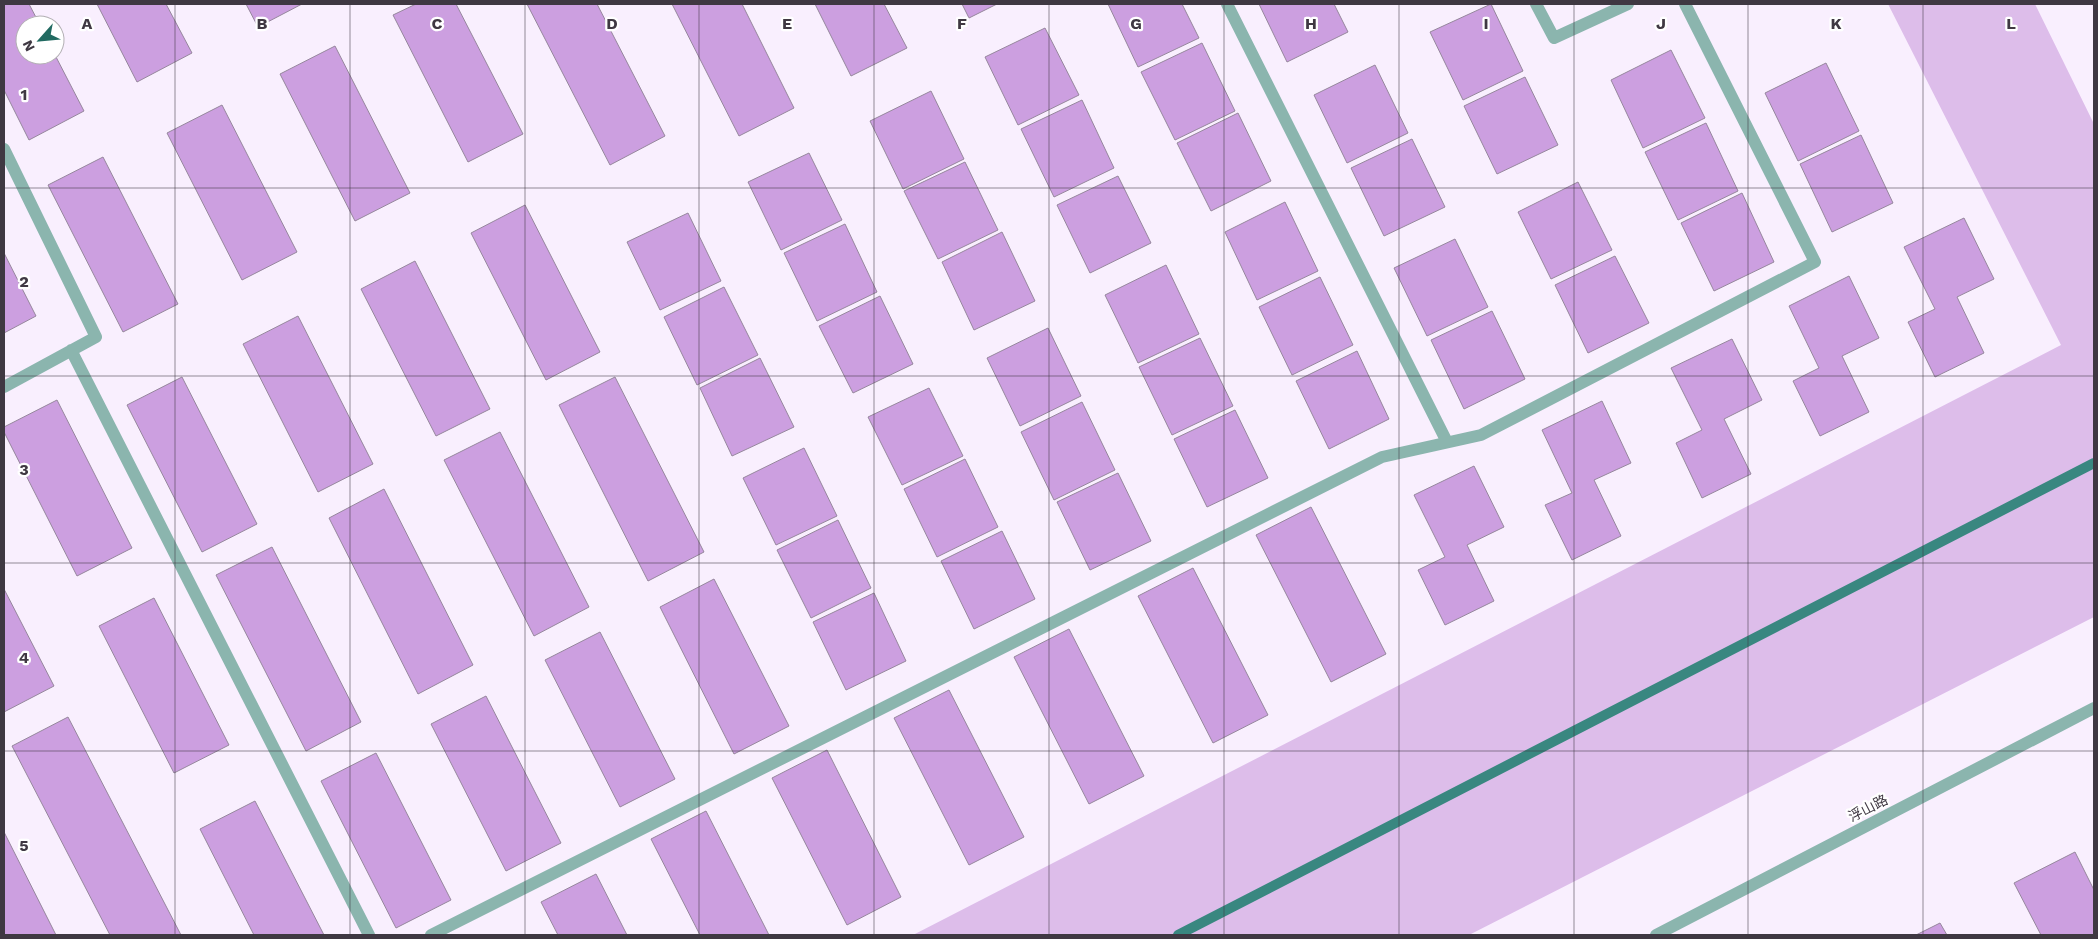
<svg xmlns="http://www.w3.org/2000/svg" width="2098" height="939" font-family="'Work Sans','Noto Sans SC',sans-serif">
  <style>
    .green { fill: #ddbdea }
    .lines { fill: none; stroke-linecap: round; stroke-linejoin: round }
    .stream { stroke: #398780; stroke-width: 10 }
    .building { fill: #cc9fe0; stroke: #96879d }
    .service { stroke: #8bb5ae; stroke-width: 12 }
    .tertiary { stroke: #8bb5ae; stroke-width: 12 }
    .grid { fill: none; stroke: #3f3842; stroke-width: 1; stroke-opacity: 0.55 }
    .labels { text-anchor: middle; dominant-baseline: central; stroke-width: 4.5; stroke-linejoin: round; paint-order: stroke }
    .street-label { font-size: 14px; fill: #3f3842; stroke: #fff }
    .grid-label { font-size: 16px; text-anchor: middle; font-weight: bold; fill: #3f3842; stroke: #fff; stroke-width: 4.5; stroke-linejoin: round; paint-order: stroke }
  </style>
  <rect width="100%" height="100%" fill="#f9effe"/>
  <!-- green -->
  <path class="green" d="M1888 4H2035L2094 124V617L1469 935H913L2061 345Z"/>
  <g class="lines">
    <!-- stream -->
    <path class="stream" d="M1178 935 2094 463"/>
  </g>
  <!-- building -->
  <path class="building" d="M4 4H29L40 25H25V55H55L84 111 29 140 4 90Z
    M97 4H166L192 53 137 82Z
    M246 4H302L258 27Z
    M416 4H456L523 134 468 162 393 15Z
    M527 4H597L665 136 610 165Z
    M672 4H742L794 108 739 136Z
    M815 4H884L907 48 851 76Z
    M962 4H997L969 18Z
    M1108 4H1182L1199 38 1138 67Z
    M1259 4H1334L1348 32 1287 62Z
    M1491 4 1523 71 1463 100 1430 32Z
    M1045 28 1079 95 1018 125 985 57Z
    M1202 43 1235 111 1175 140 1141 72Z
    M335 46 410 193 355 221 280 74Z
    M1671 50 1705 118 1643 148 1611 80Z
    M1826 63 1859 131 1798 161 1765 93Z
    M1375 65 1408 133 1347 163 1314 95Z
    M1525 77 1558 145 1497 174 1464 106Z
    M931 91 964 159 903 189 870 121Z
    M1082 100 1114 168 1054 197 1021 129Z
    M222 105 297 252 242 280 167 133Z
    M1238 113 1271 181 1211 211 1177 143Z
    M1706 123 1738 191 1678 220 1645 152Z
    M1861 135 1893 203 1832 232 1800 164Z
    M1412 139 1445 207 1384 236 1351 168Z
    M809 153 842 220 781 250 748 182Z
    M103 157 178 304 123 332 48 185Z
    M965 162 998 230 938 259 904 191Z
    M1118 176 1151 243 1090 273 1057 205Z
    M1578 182 1612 250 1551 279 1518 212Z
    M1742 193 1774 262 1714 291 1681 223Z
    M1285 202 1318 271 1257 300 1225 232Z
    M525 205 600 352 546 380 471 233Z
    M688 213 721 281 660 310 627 242Z
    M1964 218 1994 279 1957 297 1984 353 1935 377 1908 322 1935 309 1904 247Z
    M845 224 877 292 817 321 784 253Z
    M1002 232 1035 301 974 330 942 262Z
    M1455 239 1488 307 1427 336 1394 268Z
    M4 253 36 316 4 333Z
    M1615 256 1649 323 1588 353 1555 285Z
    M415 261 490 409 436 436 361 289Z
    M1166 265 1199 334 1138 363 1105 295Z
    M1849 276 1879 338 1842 356 1869 412 1820 436 1793 381 1819 368 1789 306Z
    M1320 277 1353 345 1292 375 1259 307Z
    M724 287 758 355 697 385 664 317Z
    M880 296 913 364 853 393 819 326Z
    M1492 311 1525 379 1464 409 1431 340Z
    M298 316 373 464 318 492 243 344Z
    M1048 328 1081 396 1020 426 987 358Z
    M1200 338 1233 406 1172 435 1139 367Z
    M1732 339 1762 400 1724 419 1751 474 1702 498 1676 443 1702 430 1671 368Z
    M1357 351 1389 419 1329 449 1296 381Z
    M760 358 794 427 732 456 700 388Z
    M182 377 257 524 202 552 127 405Z
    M615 377 704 552 648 581 559 405Z
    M929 388 963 456 902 485 868 417Z
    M57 400 132 548 77 576 4 432V427Z
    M1602 401 1631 463 1594 480 1621 536 1572 560 1545 505 1572 493 1542 430Z
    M1082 402 1115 470 1054 500 1021 432Z
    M1235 410 1268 478 1207 507 1174 439Z
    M500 432 589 607 534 636 444 460Z
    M804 448 837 516 776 545 743 478Z
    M965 459 998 527 937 557 904 489Z
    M1474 466 1504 527 1467 545 1494 601 1445 625 1418 570 1445 557 1414 495Z
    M1118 473 1151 541 1090 570 1057 502Z
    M384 489 473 665 418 694 329 518Z
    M1311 507 1386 654 1331 682 1256 535Z
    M838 520 871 588 811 618 777 550Z
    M1002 531 1035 599 974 629 941 561Z
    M272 547 361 722 306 751 216 575Z
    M1193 568 1268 715 1213 743 1138 596Z
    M714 579 789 726 734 754 660 607Z
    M4 589 54 686 4 712Z
    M874 593 906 661 846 690 813 622Z
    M154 598 229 745 174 773 99 626Z
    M1069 629 1144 776 1089 804 1014 657Z
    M600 632 675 779 620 807 545 660Z
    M949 690 1024 837 969 865 894 718Z
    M486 696 561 843 506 871 431 724Z
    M68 717 181 935H110L12 746Z
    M827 750 901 897 847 925 772 778Z
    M376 753 451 900 396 928 321 781Z
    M255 801 324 935H254L200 829Z
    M706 811 769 935H700L651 839Z
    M4 832 56 935H4Z
    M2075 852 2094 890V935H2041L2014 883Z
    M596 874 627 935H558L541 902Z
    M1940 923 1947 935H1916Z"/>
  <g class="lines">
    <!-- service -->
    <path class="service" d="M1227 4 1447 442
      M1536 4 1554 38 1628 4
      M4 149 96 337 4 387
      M71 350 369 935
      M431 935 1382 457 1481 435 1815 262 1685 4"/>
    <!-- tertiary -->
    <path class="tertiary" d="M1656 935 2094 708"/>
  </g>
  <!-- grid -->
  <path class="grid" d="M175 4V935M350 4V935M525 4V935M699 4V935M874 4V935M1049 4V935M1224 4V935M1399 4V935M1574 4V935M1748 4V935M1923 4V935M4 188H2094M4 376H2094M4 563H2094M4 751H2094"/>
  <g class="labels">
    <!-- street labels -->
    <g class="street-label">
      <text transform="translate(1868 808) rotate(-27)">浮山路</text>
    </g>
  </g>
  <g class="grid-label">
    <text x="87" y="29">A</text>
    <text x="262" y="29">B</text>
    <text x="437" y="29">C</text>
    <text x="612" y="29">D</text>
    <text x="787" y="29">E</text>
    <text x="962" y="29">F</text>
    <text x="1136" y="29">G</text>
    <text x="1311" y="29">H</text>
    <text x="1486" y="29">I</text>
    <text x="1661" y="29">J</text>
    <text x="1836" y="29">K</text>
    <text x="2011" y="29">L</text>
    <text x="24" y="100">1</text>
    <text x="24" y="287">2</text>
    <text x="24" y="475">3</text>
    <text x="24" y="663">4</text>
    <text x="24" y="851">5</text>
  </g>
  <!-- border -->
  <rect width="2098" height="939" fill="none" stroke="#3f3842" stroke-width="10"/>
  <!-- north arrow -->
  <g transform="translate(40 40) rotate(243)"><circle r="24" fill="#ffffff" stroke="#b2afb3"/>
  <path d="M0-4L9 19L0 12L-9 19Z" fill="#216a61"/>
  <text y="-8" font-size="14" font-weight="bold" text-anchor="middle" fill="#3f3842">N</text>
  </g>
</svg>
